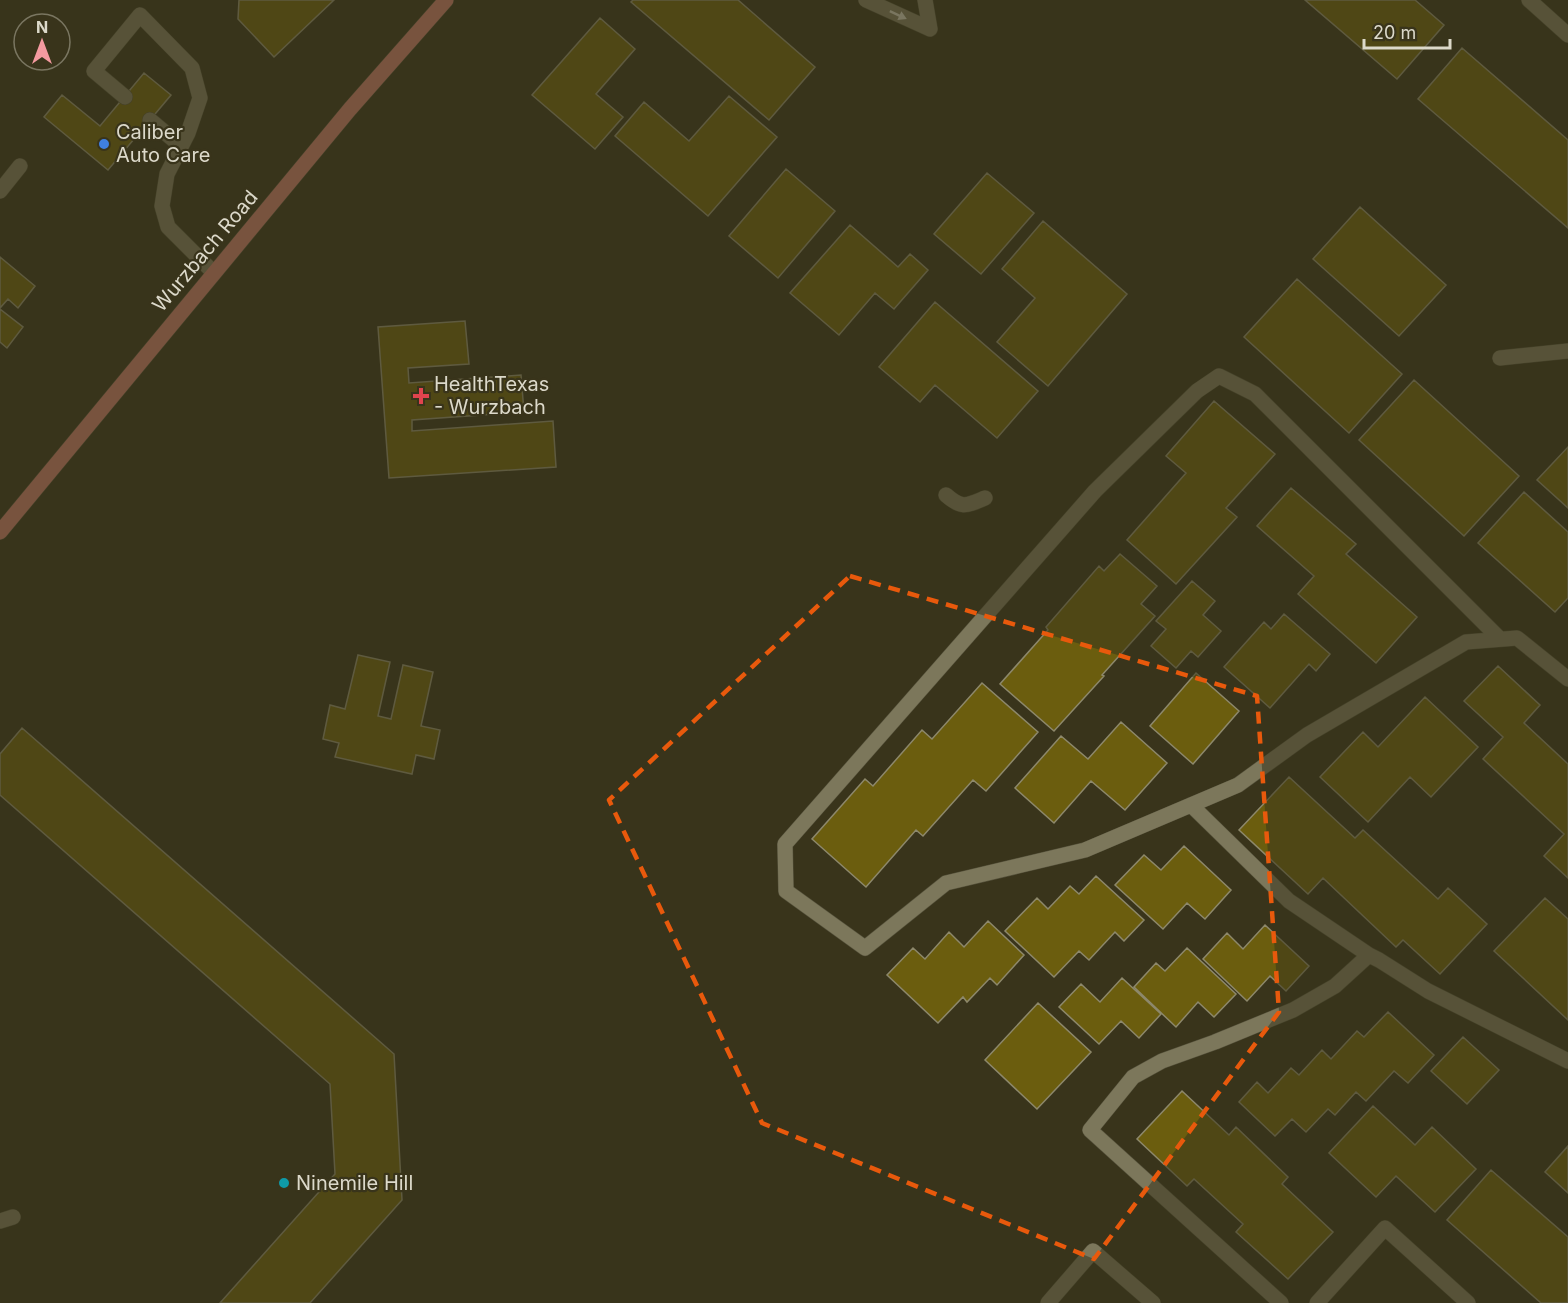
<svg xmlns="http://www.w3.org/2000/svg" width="1568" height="1303" font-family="Inter,sans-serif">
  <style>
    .building { fill: #6b5d0e; stroke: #8d886b; stroke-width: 1.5 }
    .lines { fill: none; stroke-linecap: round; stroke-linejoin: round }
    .service-casing { stroke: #55513b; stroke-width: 16 }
    .primary-casing { stroke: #55513b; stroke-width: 16 }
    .service { stroke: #7c775b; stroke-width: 15 }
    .primary { stroke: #c57869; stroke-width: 15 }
    .oneway { fill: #c9c5b4 }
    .marked { fill: none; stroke: #e8590c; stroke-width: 4.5; stroke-dasharray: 12 8; stroke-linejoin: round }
    .shop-dot { fill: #3f7fe0; stroke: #39341b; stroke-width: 2 }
    .health-dot { fill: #e0444e; stroke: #39341b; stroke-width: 2 }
    .culture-dot { fill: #0f9aa8; stroke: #39341b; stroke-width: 2 }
    .labels { text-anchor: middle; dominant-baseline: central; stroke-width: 4.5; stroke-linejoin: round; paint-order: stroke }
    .poi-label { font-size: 20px; fill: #dcd9ca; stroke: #39341b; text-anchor: start }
    .street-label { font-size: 20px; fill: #dcd9ca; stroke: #39341b }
  </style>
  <rect width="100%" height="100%" fill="#39341b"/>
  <!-- building -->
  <path class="building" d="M239 0H334L274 57 238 19Z
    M633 0H738L815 67 769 120 631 2Z
    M1305 0H1415L1444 25 1397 79Z
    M600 18 635 49 596 94 623 117 595 149 532 95Z
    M1462 48 1568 140V228L1418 99Z
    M144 73 171 95 108 170 44 117 62 95 100 126Z
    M729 96 777 137 708 216 615 136 644 102 689 141Z
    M786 169 835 211 778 278 729 236Z
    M987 173 1034 213 981 274 934 234Z
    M1360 207 1446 285 1399 336 1313 259Z
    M1043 221 1127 294 1048 386 997 342 1035 298 1002 269Z
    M850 225 898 267 910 254 928 270 894 309 875 293 839 335 790 293Z
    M0 257 35 286 18 308 8 299 0 308Z
    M1297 279 1402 374 1349 433 1244 337Z
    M935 302 1038 391 997 438 935 385 920 402 879 367Z
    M0 309 23 327 7 348 0 342Z
    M465 321 469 364 408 368 409 383 521 375 524 412 412 420V431L553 421 556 467 389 478 378 327Z
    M1414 380 1519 476 1464 536 1359 440Z
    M1214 401 1275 454 1226 508 1237 517 1176 584 1127 540 1186 473 1166 456Z
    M1568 447V508L1537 480Z
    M1291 488 1356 544 1346 554 1417 617 1376 663 1298 594 1314 576 1257 526Z
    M1524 492 1568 532V598L1555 612 1478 543Z
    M1120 554 1157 586 1141 604 1155 616 1102 675 1104 676 1054 731 1000 684 1048 630 1046 627 1099 566 1104 571Z
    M1192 581 1215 601 1203 615 1221 631 1198 657 1191 651 1176 668 1151 646 1166 629 1156 621Z
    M1284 614 1330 654 1316 671 1309 664 1270 708 1224 667 1264 622 1271 629Z
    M358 655 390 662 378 716 391 719 403 665 433 672 421 726 440 730 434 759 416 755 412 774 335 757 339 743 323 739 330 705 345 709Z
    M1498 666 1540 705 1524 723 1568 764V878L1544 856 1564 834 1483 759 1503 737 1464 701Z
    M1196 673 1239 711 1193 764 1150 726Z
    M982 683 1038 732 986 791 973 780 923 836 916 830 866 887 812 839 865 779 873 786 922 730 932 739Z
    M1425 697 1478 747 1431 797 1410 777 1368 822 1320 777 1363 732 1378 747Z
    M1121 722 1167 763 1125 810 1091 781 1054 823 1015 788 1061 736 1088 759Z
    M22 728 394 1054 402 1200 310 1303H220L335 1174 330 1084 0 795V754Z
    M1289 777 1355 838 1363 830 1438 899 1448 888 1487 924 1440 974 1403 940 1396 947 1323 878 1308 894 1239 830Z
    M1184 846 1231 890 1205 919 1187 903 1163 929 1115 885 1144 855 1161 870Z
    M1096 876 1144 920 1124 941 1115 932 1089 960 1079 951 1054 977 1005 931 1037 898 1048 909 1070 886 1079 894Z
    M1545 898 1568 919V1020L1494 951Z
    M988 921 1024 955 997 985 990 978 967 1002 963 997 938 1023 887 975 913 948 925 959 949 932 964 947Z
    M1265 925 1309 966 1286 991 1270 976 1247 1001 1203 959 1227 933 1243 949Z
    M1187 948 1236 994 1214 1017 1198 1002 1176 1027 1134 987 1156 963 1165 971Z
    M1122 978 1161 1014 1139 1038 1121 1021 1099 1044 1059 1007 1081 984 1100 1002Z
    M1038 1003 1091 1052 1037 1109 985 1060Z
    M1388 1012 1434 1055 1408 1083 1394 1071 1366 1101 1356 1092 1335 1115 1328 1109 1306 1132 1292 1119 1275 1136 1239 1102 1257 1082 1268 1093 1291 1068 1299 1075 1322 1050 1331 1059 1357 1031 1364 1037Z
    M1463 1037 1499 1070 1467 1104 1431 1071Z
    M1182 1091 1229 1135 1236 1127 1288 1177 1282 1184 1333 1232 1288 1279 1236 1232 1243 1224 1194 1179 1187 1186 1137 1139Z
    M1373 1106 1415 1145 1432 1127 1476 1169 1435 1212 1396 1176 1376 1197 1329 1153Z
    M1568 1146V1193L1545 1172Z
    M1491 1170 1568 1237V1303H1541L1447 1220Z"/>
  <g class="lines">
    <defs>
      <path id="service" d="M866 0 930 29
        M925 0 930 29
        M1529 0 1568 35
        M125 97 94 71 140 15 192 68 200 98 188 133 167 174 162 206 168 227 214 273
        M150 120 181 146
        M0 191 20 166
        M1500 358 1568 351
        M946 495C962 509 966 506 985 498
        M1500 639 1255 394 1219 376 1197 391 1095 491 785 844 786 891 865 948 946 883 1085 850 1238 785 1307 735 1466 642 1517 638 1568 679
        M1191 805 1289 901 1369 955
        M0 1221 13 1217
        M1048 1303 1093 1251 1153 1303
        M1281 1303 1090 1130 1133 1077 1162 1061 1215 1042 1293 1010 1335 986 1369 955 1379 960 1428 991 1568 1061
        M1317 1303 1385 1228 1468 1303"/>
      <path id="primary" d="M0 532 350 109 446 0"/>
    </defs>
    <!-- service casing -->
    <use href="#service" class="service-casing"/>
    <!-- primary casing -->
    <use href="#primary" class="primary-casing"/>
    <!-- service -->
    <use href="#service" class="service"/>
    <!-- primary -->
    <use href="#primary" class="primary"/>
  </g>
  <!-- one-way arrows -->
  <defs><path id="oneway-solid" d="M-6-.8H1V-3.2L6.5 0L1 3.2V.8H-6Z" transform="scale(1.5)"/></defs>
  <use class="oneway" href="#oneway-solid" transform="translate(898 15) rotate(25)"/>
  <!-- marked area -->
  <path d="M0 0H1568V1303H0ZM850 576 1257 696 1279 1012 1094 1259 762 1123 609 800Z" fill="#39341b" fill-opacity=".55" fill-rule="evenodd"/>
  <path class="marked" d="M850 576 1257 696 1279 1012 1094 1259 762 1123 609 800Z"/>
  <!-- markers -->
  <circle class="shop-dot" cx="104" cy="144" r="6"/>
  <path class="health-dot" d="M418 387h6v6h6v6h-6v6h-6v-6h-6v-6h6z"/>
  <circle class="culture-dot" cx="284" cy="1183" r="6"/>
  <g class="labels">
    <!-- poi labels -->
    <g class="poi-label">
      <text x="116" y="132">Caliber<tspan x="116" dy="23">Auto Care</tspan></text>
      <text x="434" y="384">HealthTexas<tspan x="434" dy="23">- Wurzbach</tspan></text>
      <text x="296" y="1183">Ninemile Hill</text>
    </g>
    <!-- street labels -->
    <g class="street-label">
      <text transform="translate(205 251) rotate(-50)">Wurzbach Road</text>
    </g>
  </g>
  <!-- north arrow -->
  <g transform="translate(42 42)"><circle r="28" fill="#39341b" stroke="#7a7661" stroke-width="1.5"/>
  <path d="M0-4.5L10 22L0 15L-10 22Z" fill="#f49aa0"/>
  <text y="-9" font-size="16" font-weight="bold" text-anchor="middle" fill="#dcd9ca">N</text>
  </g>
  <!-- scale -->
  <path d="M1364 39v9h86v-9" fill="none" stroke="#dcd9ca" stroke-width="3"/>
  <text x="1373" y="39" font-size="18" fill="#dcd9ca" stroke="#39341b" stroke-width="4.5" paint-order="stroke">20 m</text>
</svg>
